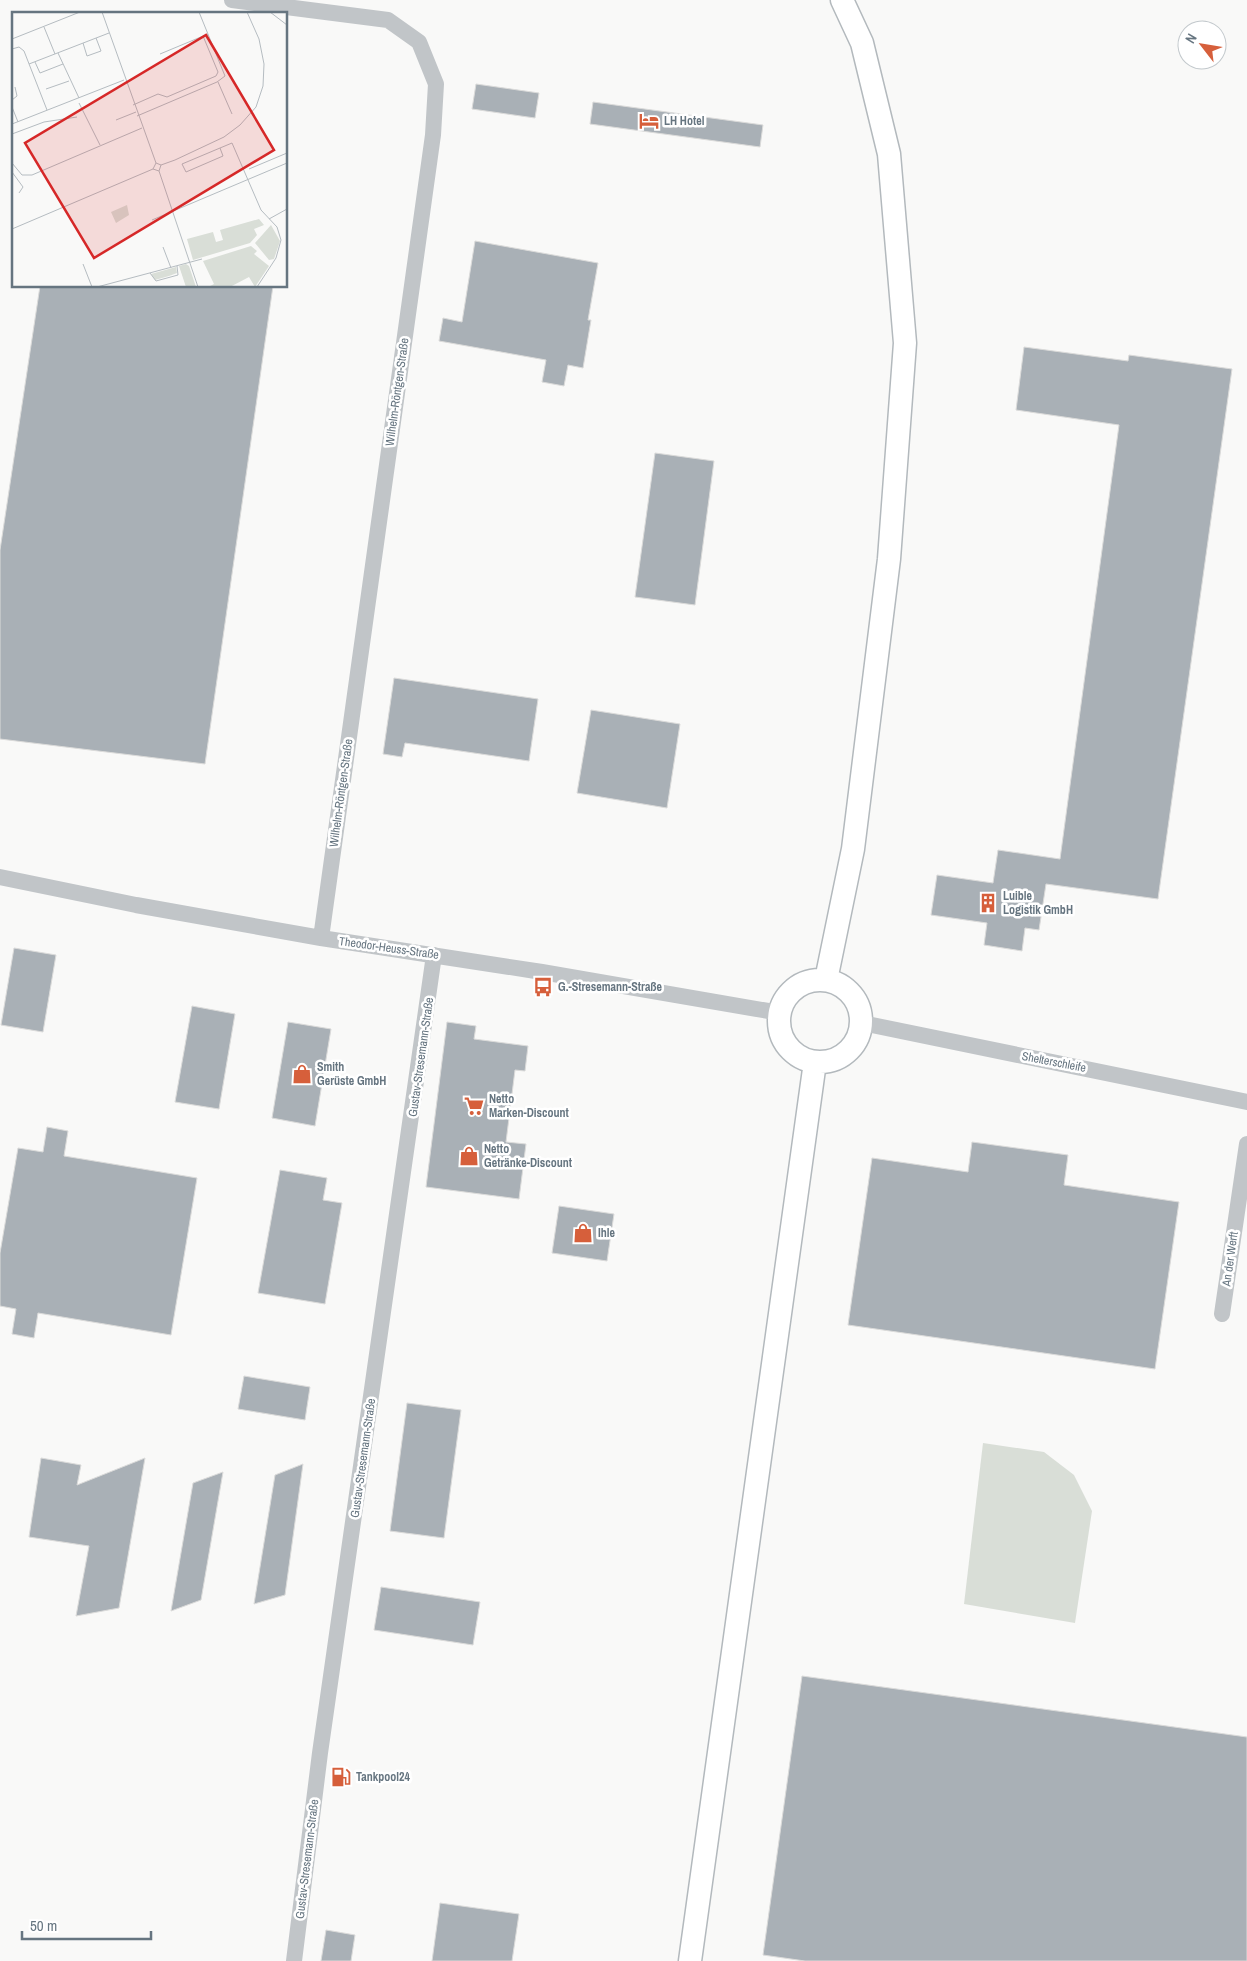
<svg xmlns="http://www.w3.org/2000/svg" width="1247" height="1961" font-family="'Archivo Narrow',sans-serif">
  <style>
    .green { fill: #d9ded7 }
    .building { fill: #a9b0b6; stroke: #dbdbda }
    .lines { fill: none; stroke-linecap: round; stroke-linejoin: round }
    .secondary-casing { stroke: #b3b9bd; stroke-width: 25 }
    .street { stroke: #c1c5c8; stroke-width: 16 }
    .secondary { stroke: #fff; stroke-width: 22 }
    .labels { text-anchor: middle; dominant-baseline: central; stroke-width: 5; stroke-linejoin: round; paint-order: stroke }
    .poi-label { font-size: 12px; font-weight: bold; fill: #667580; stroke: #fff; text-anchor: start }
    .street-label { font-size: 12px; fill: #667580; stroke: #fff }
    .inset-road { fill: none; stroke: #b5bcc1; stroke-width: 1 }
    .view { fill: #d62828; fill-opacity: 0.15; stroke: #d62828; stroke-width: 2.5 }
    .inset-edge { fill: none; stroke: #667580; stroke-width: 2.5 }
  </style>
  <rect width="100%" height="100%" fill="#f9f9f8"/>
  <!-- green -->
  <path class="green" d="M983 1443 1044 1452 1074 1475 1092 1511 1075 1623 964 1604Z"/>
  <!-- building -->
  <path class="building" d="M476 84 539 93 535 118 472 109Z
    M593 102 763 125 760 147 590 124Z
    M475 241 598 263 588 320H591L583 368 568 365 564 386 542 382 546 360 439 341 443 318 462 322Z
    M40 286H273L205 764 0 739V550Z
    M1024 347 1128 361 1129 355 1232 369 1158 899 1046 884 1039 930 1025 928 1022 951 984 945 987 923 931 915 937 875 993 883 998 850 1060 859 1119 425 1016 410Z
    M655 453 714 461 695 605 635 597Z
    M394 678 538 699 529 761 405 743 402 757 383 754Z
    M591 710 680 724 667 808 577 793Z
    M14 948 56 955 43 1032 1 1025Z
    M192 1006 235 1014 219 1109 175 1102Z
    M288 1022 331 1029 315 1126 272 1118Z
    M447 1022 476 1026 474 1039 528 1046 525 1071 515 1070 506 1142 526 1144 519 1199 426 1187Z
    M47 1127 68 1131 64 1156 197 1178 171 1335 38 1313 34 1338 12 1334 16 1309 0 1306V1253L18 1148 43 1152Z
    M972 1142 1068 1155 1064 1185 1179 1202 1155 1369 848 1325 872 1158 968 1172Z
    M280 1170 327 1178 323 1200 342 1203 325 1304 258 1293Z
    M559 1206 614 1214 607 1261 552 1253Z
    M244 1376 310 1387 305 1420 238 1409Z
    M407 1403 461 1410 444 1538 390 1531Z
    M41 1458 81 1465 77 1485 145 1458 119 1608 76 1616 89 1546 29 1537Z
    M303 1464 285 1595 254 1604 275 1475Z
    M223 1472 201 1600 171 1611 193 1483Z
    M381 1587 480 1602 473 1645 374 1630Z
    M802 1676 1247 1737V1961H805L763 1955Z
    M440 1903 519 1914 512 1961H432Z
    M326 1930 355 1935 351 1961H321Z"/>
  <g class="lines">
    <defs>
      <path id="secondary" d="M826 980 853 849 889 559 905 343 889 154 862 43 842 0
        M779 1021a41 41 0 1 1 82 0a41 41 0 1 1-82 0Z
        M690 1961 815 1062"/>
    </defs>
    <!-- secondary casing -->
    <use href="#secondary" class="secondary-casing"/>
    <!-- street -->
    <path class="street" d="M232 0 388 20 419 42 436 84 433 135 321 938
      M0 877 136 905 321 938 542 972 780 1013
      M862 1023 1247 1102
      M1222 1314 1247 1144
      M294 1961 320 1753 434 955"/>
    <!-- secondary -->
    <use href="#secondary" class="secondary"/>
  </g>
  <!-- icons -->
  <defs>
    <symbol id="hotel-bare" viewBox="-9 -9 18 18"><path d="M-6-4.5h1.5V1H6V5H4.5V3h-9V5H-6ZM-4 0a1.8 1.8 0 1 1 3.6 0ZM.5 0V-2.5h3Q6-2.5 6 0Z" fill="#d65f3b" stroke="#fff" stroke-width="2.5" paint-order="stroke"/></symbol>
    <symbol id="building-bare" viewBox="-9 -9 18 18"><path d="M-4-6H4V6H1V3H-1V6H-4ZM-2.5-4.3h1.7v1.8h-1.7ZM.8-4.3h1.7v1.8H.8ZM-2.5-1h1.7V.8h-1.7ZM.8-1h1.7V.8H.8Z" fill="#d65f3b" stroke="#fff" stroke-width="2.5" paint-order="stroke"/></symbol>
    <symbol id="bus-bare" viewBox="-9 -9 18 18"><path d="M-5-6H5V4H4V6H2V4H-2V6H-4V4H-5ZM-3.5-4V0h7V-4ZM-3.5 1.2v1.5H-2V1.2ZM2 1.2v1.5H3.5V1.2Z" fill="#d65f3b" stroke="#fff" stroke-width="2.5" paint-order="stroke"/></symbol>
    <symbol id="shop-bare" viewBox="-9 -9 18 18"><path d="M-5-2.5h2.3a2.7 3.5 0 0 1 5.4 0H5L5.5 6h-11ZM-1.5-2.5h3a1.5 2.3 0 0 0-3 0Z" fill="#d65f3b" stroke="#fff" stroke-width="2.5" paint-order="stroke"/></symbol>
    <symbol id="supermarket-bare" viewBox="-9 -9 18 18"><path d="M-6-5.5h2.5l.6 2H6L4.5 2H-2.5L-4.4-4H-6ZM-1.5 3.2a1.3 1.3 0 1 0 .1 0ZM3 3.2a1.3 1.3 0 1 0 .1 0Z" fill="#d65f3b" stroke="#fff" stroke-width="2.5" paint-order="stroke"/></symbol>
    <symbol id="fuel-bare" viewBox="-9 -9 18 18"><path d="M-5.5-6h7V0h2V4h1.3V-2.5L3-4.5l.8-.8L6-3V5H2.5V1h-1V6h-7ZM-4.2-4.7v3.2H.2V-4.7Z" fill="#d65f3b" stroke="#fff" stroke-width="2.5" paint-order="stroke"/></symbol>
  </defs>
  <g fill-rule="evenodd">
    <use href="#hotel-bare" x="635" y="107" width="28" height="28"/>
    <use href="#building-bare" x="974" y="889" width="28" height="28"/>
    <use href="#bus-bare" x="529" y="973" width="28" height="28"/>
    <use href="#shop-bare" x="288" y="1060" width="28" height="28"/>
    <use href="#supermarket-bare" x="460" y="1092" width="28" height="28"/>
    <use href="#shop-bare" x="455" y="1142" width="28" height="28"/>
    <use href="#shop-bare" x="569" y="1219" width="28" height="28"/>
    <use href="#fuel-bare" x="327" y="1763" width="28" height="28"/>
  </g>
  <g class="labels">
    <!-- poi labels -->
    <g class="poi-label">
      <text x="664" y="121">LH Hotel</text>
      <text x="1003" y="896">Luible<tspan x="1003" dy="14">Logistik GmbH</tspan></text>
      <text x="558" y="987">G.-Stresemann-Straße</text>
      <text x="317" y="1067">Smith<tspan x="317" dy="14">Gerüste GmbH</tspan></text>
      <text x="489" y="1099">Netto<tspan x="489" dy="14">Marken-Discount</tspan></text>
      <text x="484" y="1149">Netto<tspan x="484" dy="14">Getränke-Discount</tspan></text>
      <text x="598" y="1233">Ihle</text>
      <text x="356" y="1777">Tankpool24</text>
    </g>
    <!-- street labels -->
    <g class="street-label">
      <text transform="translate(397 392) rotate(-82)">Wilhelm-Röntgen-Straße</text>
      <text transform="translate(341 793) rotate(-82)">Wilhelm-Röntgen-Straße</text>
      <text transform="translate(389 948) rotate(8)">Theodor-Heuss-Straße</text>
      <text transform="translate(421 1057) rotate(-82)">Gustav-Stresemann-Straße</text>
      <text transform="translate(1054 1062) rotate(11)">Shelterschleife</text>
      <text transform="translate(1230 1259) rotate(-82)">An der Werft</text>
      <text transform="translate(363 1458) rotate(-82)">Gustav-Stresemann-Straße</text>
      <text transform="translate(307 1859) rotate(-83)">Gustav-Stresemann-Straße</text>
    </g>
  </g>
  <!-- overview -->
  <g transform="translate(12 12)">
    <rect width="275" height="275" fill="#f9f9f8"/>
    <path d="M115 193 117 203 104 211 99 200ZM247 207 252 213 242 217 245 223 238 231 181 248 175 227 201 220 204 230 211 228 208 218ZM259 213 268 229 262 247 257 248 243 231ZM239 234 245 239 242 242 257 254 243 275 237 265 218 275H196L202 272 191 249ZM174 252 177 254 184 275H174L167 254ZM164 255 165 261 157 264 143 268 139 262Z" fill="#d9ded7"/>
    <path class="inset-road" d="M90 0 144 151M258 0 275 13M32 15 43 42M0 27 68 0M71 31 75 44 89 39 84 26M0 37 7 35 12 39 35 98M46 41 67 86M148 42 196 22M23 50 28 61 51 52M17 52 97 21M206 70 220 102M34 77 57 69M0 88 5 84 3 75M67 91 88 133M121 93 146 82 155 85 204 64 206 60 191 24M0 95 6 110M125 104 205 70 213 64 187 0M104 108 124 100M0 112 112 68M0 122 32 110 65 105M208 136 211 144 174 160 170 152 208 136 220 131 249 198 265 215 269 228 264 246 245 275M0 151 10 163H20L130 116M149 153 147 159 141 157 144 151 149 153 163 148 212 125 228 113 244 95 251 74 252 52 247 27 235 0M237 157 275 141M147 159 186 275M0 160 11 175 7 181M257 207 275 197M140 208 275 151M0 217 141 157M151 235 159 256M71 252 80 275M138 261 144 269 166 263 165 254M85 275 190 247"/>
    <path class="view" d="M194 23 262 138 82 246 13 131Z"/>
    <rect width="275" height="275" class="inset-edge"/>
  </g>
  <!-- north arrow -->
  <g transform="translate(1202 45) rotate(301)"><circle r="24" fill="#ffffff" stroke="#c2c8cc"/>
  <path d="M0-4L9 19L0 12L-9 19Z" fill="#d65f3b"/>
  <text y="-8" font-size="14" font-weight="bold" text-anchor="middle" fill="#667580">N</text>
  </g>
  <!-- scale -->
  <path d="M22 1931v8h129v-8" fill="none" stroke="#667580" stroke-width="2.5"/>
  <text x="30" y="1931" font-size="15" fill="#667580" stroke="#ffffff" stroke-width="4" paint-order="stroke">50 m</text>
</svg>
